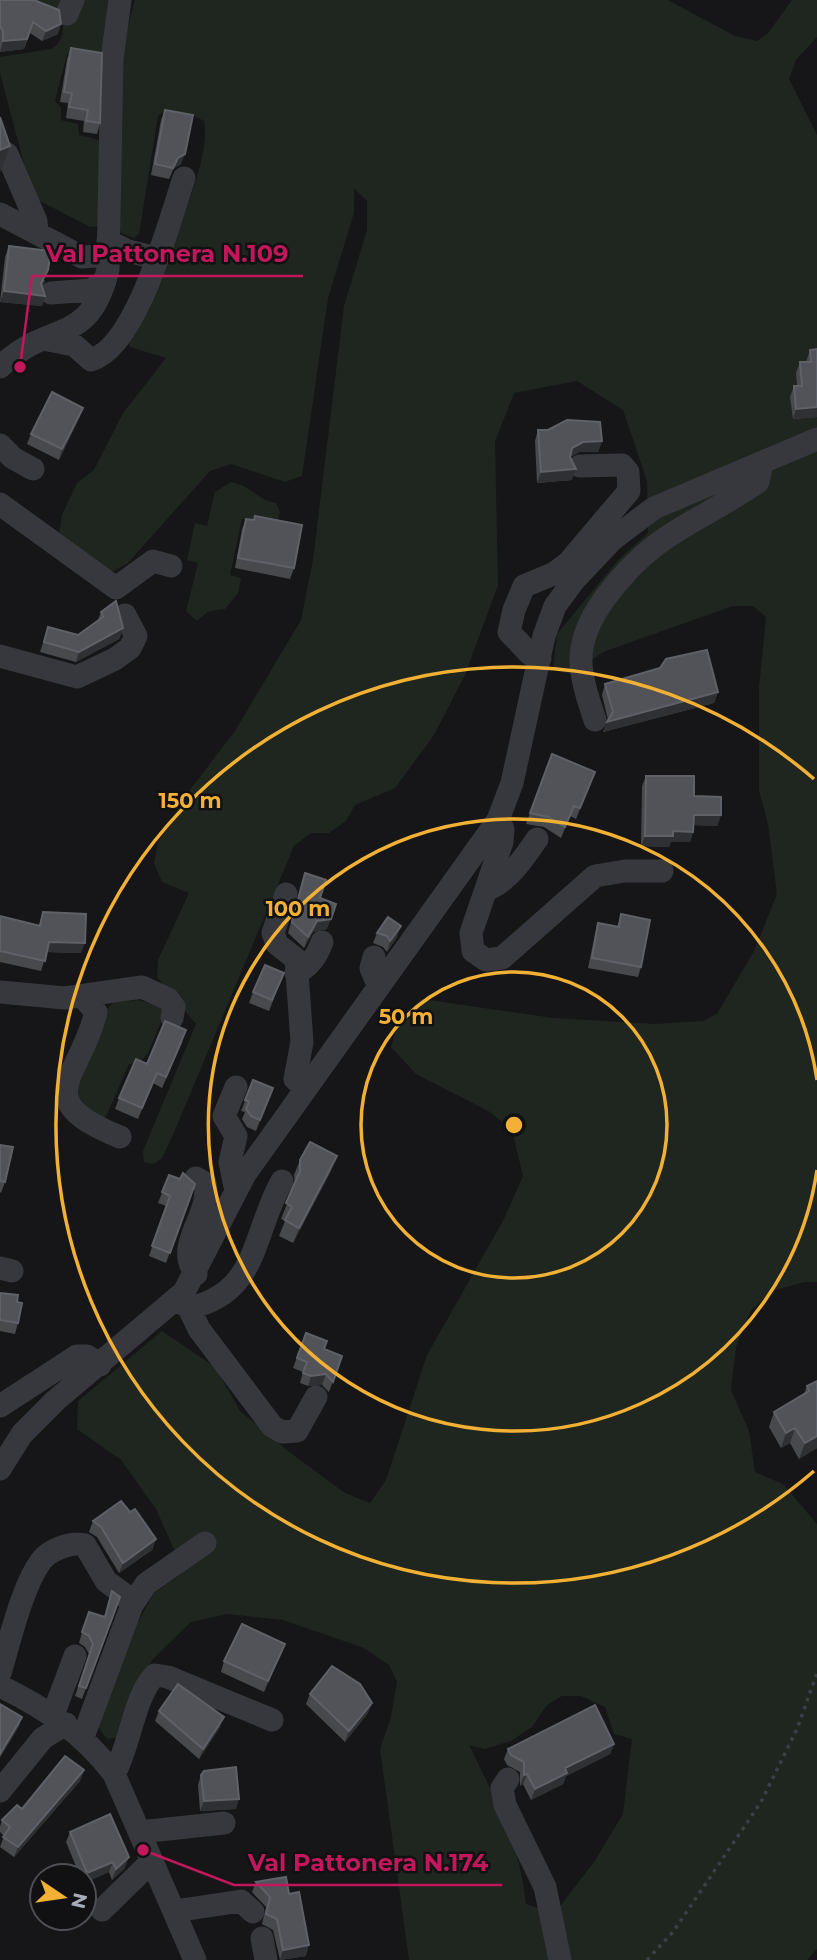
<svg xmlns="http://www.w3.org/2000/svg" width="817" height="1960" font-family="Montserrat,sans-serif">
  <style>
    .green { fill: #1e261f }
    .lines { fill: none; stroke-linecap: round; stroke-linejoin: round }
    .path { stroke: #3d3f44; stroke-width: 3.5; stroke-dasharray: 3.5 5; stroke-linecap: butt }
    .minor { stroke: #37383d; stroke-width: 23 }
    .wall { fill: #47494d }
    .shaded-wall { fill: #2f3033 }
    .building { fill: #525359; stroke: #5f6168; stroke-width: 2 }
    .ring { fill: none; stroke: #f2b134; stroke-width: 3.5 }
    .centre { fill: #f2b134; stroke: #111113; stroke-width: 3.5 }
    .ring-label { font-size: 21px; text-anchor: middle; font-weight: bold; fill: #f2b134; stroke: #111113; stroke-width: 5; stroke-linejoin: round; paint-order: stroke }
    .leader { fill: none; stroke: #c2185b; stroke-width: 2.5 }
    .callout-dot { fill: #c2185b; stroke: #111113; stroke-width: 2.5 }
    .callout-label { font-size: 24px; text-anchor: middle; font-weight: bold; fill: #c2185b; stroke: #111113; stroke-width: 5; stroke-linejoin: round; paint-order: stroke }
  </style>
  <rect width="100%" height="100%" fill="#161618"/>
  <!-- green -->
  <path class="green" d="M34 0H116L107 53 67 54 55 101 61 108V120L78 124 79 135 103 141 98 226 90 227 40 201 36 196 28 179 0 73V57L51 49C63 42 63 33 63 20Z
    M135 0H668L735 36 757 41 768 33 792 0H817V37L796 60 789 79 817 135V1282H805L775 1290 751 1310 736 1347 731 1390 749 1431 755 1472 783 1484 817 1524V1949L807 1960H569L557 1910 594 1862 623 1814 632 1739 614 1734 605 1707 581 1696H562L547 1705 532 1727 511 1741 485 1749 469 1745C495 1798 520 1844 526 1904L540 1909 555 1960H409L380 1749 391 1717 397 1682 389 1665 364 1648 283 1620 227 1614 191 1622 152 1660 121 1737 107 1739 98 1727 127 1642 154 1593 184 1572 156 1509 121 1460 77 1429 78 1401 162 1331 215 1367 240 1411 288 1451 345 1493 370 1503 386 1480 427 1355 503 1221 523 1176 512 1130 490 1112 416 1074 391 1047 400 1018 422 999 554 1018 654 1024 703 1021 717 1014 754 951 777 894 768 824 759 790V688L766 617 753 606H733L603 652 572 674 553 670 557 634 619 559 648 533 647 481 623 410 577 381 514 393 495 442 498 585 465 675 434 735 395 788 355 805 346 821 329 833H311L294 846 173 1135 162 1158 154 1164 144 1162 143 1151 196 1024 157 977 158 960 189 893 162 882 154 863 158 842 186 795 235 731 301 620 313 560 344 306 367 230V201L354 188V213L328 298 302 476 285 482 231 464 210 471 127 564 113 571 100 568 59 533 62 515 77 483 94 470 123 413 166 358 130 347 128 341C149 294 214 168 204 121L192 115 165 111 158 116 139 234 134 238 121 233 119 222C119 151 114 67 135 0Z
    M231 482C252 486 257 500 276 503L280 512 276 525 242 519 230 575 241 578 238 593 225 609 209 611 197 621 186 611 198 563 187 560 195 523 207 526 215 492Z
    M138 1000 164 1007 165 1012 148 1053 140 1063 129 1064 105 1119 85 1113 73 1091 106 1010 113 1003Z"/>
  <g class="lines">
    <!-- path -->
    <path class="path" d="M647 1960 673 1932 761 1802 797 1729 817 1673"/>
    <!-- minor -->
    <path class="minor" d="M67 14 73 0
      M7 154 36 221 37 233
      M0 214 82 257 108 255
      M108 241 128 251 156 258
      M51 293 91 290 105 281
      M43 339 74 345 91 360C137 347 169 222 184 178
      M0 367C49 319 90 348 108 269L112 59 120 0
      M0 445 13 458 33 469
      M0 504 116 588 153 561 171 566
      M0 656 77 677 115 659 130 648 136 636 125 615
      M540 658 530 654 509 632 514 610 524 586 553 574 568 563 629 491 628 472 622 465 580 466
      M595 720C589 702 582 682 581 663 580 640 592 616 605 598 654 531 695 525 758 482L762 463
      M498 820 503 829 502 842 471 933 473 951 486 960 502 958 595 876 625 871H662
      M486 890C508 882 524 858 537 839
      M286 894 273 933 277 944 296 959 302 1042 295 1079 306 1088
      M374 957 371 968 379 987
      M296 973C310 967 317 956 322 942
      M0 992 65 998 142 987 168 999 174 1007 172 1018
      M82 996 96 1012C80 1079 27 1099 120 1137
      M236 1191 230 1162 236 1136 224 1116 236 1087
      M0 1268 12 1271
      M196 1274C173 1244 212 1216 205 1183L196 1178
      M177 1299 189 1308C259 1293 252 1234 282 1181
      M189 1308 199 1329 272 1426 282 1432 297 1431 316 1397
      M0 1406 77 1356H87L100 1365
      M0 1469 22 1434 56 1400 184 1292 245 1174 498 820 512 783 544 636 555 606 575 579 613 539 654 508 817 439
      M0 1673C10 1640 22 1587 41 1561 49 1550 72 1541 85 1545L106 1581 125 1595 132 1605
      M0 1686C45 1708 83 1733 114 1774L195 1960
      M53 1715 75 1656
      M83 1737 132 1605 146 1584 205 1543
      M114 1774C130 1746 134 1696 155 1675L168 1677 272 1720
      M508 1779 502 1788 505 1805 545 1887 560 1960
      M0 1791 43 1738 66 1724
      M140 1832 224 1823
      M102 1910 152 1861
      M175 1911 241 1901 253 1912
      M262 1938 266 1960"/>
  </g>
  <!-- wall -->
  <path class="wall" d="M0 0 58 34 42 41 30 33 24 49 0 52Z
    M71 48 100 123 97 134 83 132 84 121 66 118 68 103 60 102 67 59Z
    M165 110 181 164 174 168 169 179 151 175 161 120Z
    M9 246 45 281 42 285 45 296 42 306 0 302 5 257Z
    M817 349V417L793 419 790 397 794 386H797L796 373 800 362H806L810 350Z
    M83 408 79 418 59 460 27 444 31 434Z
    M538 430 602 441 598 452H579L570 457 572 480 537 483 535 441Z
    M255 516 294 568 290 579 235 568 242 529 246 519 253 520Z
    M101 612 123 628 119 639 76 662 40 652 48 627 78 635 97 622Z
    M605 684 718 692 714 703 603 732 608 720 602 695Z
    M552 754 591 782 576 819 570 816 561 838 544 827 526 824Z
    M646 776 694 796 721 815 717 826 694 825 693 832 690 842H671L669 847 641 846 642 786Z
    M305 873 320 898 327 929 313 932 304 948 288 933Z
    M43 912 81 953 47 952 41 971 0 962V916L39 925Z
    M621 914 641 967 638 977 588 968 595 934 598 923 617 927Z
    M377 933 397 937 387 952 383 947 373 943Z
    M280 983 269 1011 249 1003 253 992Z
    M183 1041 162 1088 153 1083 138 1119 115 1109 119 1098 147 1064Z
    M253 1080 273 1088 256 1131 247 1127 242 1119 245 1112 241 1111Z
    M0 1145 5 1182 1 1193 0 1192Z
    M300 1160 331 1171 293 1243 279 1236 285 1221 281 1219 295 1184 294 1175Z
    M169 1175 195 1184 166 1263 149 1256 166 1206 158 1203Z
    M0 1293 17 1302 18 1323 15 1334 0 1331Z
    M306 1333 324 1349 342 1356 329 1392 322 1385 308 1386 300 1383 303 1372 293 1368Z
    M817 1381V1448L799 1459 790 1443 781 1448 769 1427 774 1412 804 1394 807 1386Z
    M93 1521 156 1539 152 1550 119 1573 97 1537 89 1532Z
    M112 1591 120 1597 82 1699 75 1696 89 1654 85 1647 79 1643 85 1622 105 1617Z
    M285 1644 264 1692 221 1672 224 1661Z
    M310 1694 368 1713 345 1742 306 1704Z
    M159 1711 220 1727 199 1759 155 1721Z
    M614 1744 610 1754 566 1776 563 1784 531 1800 523 1784 520 1786V1772L507 1765 504 1759 508 1749Z
    M84 1770 80 1781 14 1857 0 1847 4 1836 0 1832V1827L2 1820Z
    M201 1775 236 1809 200 1811 198 1785Z
    M70 1832 125 1868 112 1880 109 1872 84 1883V1876H80L66 1842Z
    M256 1882 289 1894 306 1956 280 1960 273 1930 262 1924 266 1907 252 1892Z"/>
  <!-- shaded-wall -->
  <path class="shaded-wall" d="M61 24 58 34 42 41 46 31Z
    M27 39 24 49 0 52 3 41Z
    M10 146 0 173V150Z
    M185 154 181 164 174 168 169 179 178 158Z
    M4 291 45 296 42 306 0 302Z
    M817 407V417L793 419 796 409Z
    M83 408 79 418 59 460 62 449Z
    M602 441 598 452H579L568 459 572 448 583 442Z
    M576 469 572 480 537 483 541 472Z
    M123 628 119 639 76 662 79 652Z
    M718 692 714 703 603 732 607 722Z
    M694 815H721L717 826 690 825Z
    M673 831 693 832 690 842H671L669 847 641 846 645 836Z
    M331 919 327 929 313 932 304 948 308 937 317 921Z
    M401 926 397 937 387 952 390 941Z
    M49 942 85 943 81 953 45 952Z
    M337 1156 331 1171 293 1243 299 1228Z
    M326 1374 322 1385 308 1386 311 1376Z
    M795 1428 790 1443 781 1448 786 1433Z
    M817 1436V1448L799 1459 805 1443Z
    M156 1539 152 1550 119 1573 123 1563Z
    M285 1644 281 1654 264 1692 268 1681Z
    M372 1703 368 1713 345 1742 349 1731Z
    M22 1717 19 1727 0 1758V1754Z
    M224 1717 220 1727 199 1759 203 1749Z
    M614 1744 610 1754 566 1776 563 1784 531 1800 535 1789 565 1768Z
    M84 1770 80 1781 14 1857 18 1847Z
    M527 1774 523 1784 520 1786 524 1775Z
    M239 1799 236 1809 200 1811 204 1801Z
    M129 1857 125 1868 112 1880 116 1869Z
    M113 1862 109 1872 84 1883 87 1873Z
    M309 1945 306 1956 280 1960 283 1950Z"/>
  <!-- building -->
  <path class="building" d="M0 0H34L59 10 61 24 46 31 33 22 27 39 3 41V31L0 26Z
    M71 48 102 53 100 123 86 121 88 110 69 107 72 93 64 92Z
    M165 110 193 115 185 154 178 158 173 168 155 164Z
    M0 117 10 146 0 150Z
    M9 246 51 251 48 270 41 283 45 296 4 291Z
    M817 349V407L796 409 794 386H802L800 362H811L810 350Z
    M52 392 83 408 62 449 31 434Z
    M567 420 600 422 602 441 583 442 572 448 570 457 576 469 541 472 538 430H548Z
    M255 516 302 525 294 568 238 558 246 519 254 520Z
    M116 601 123 628 79 652 44 642 48 627 78 635 103 617 101 612Z
    M707 650 718 692 607 722 613 712 605 684 660 668 666 659Z
    M552 754 595 772 580 808 574 806 565 827 548 817 530 813Z
    M646 776H694V796L721 797V815H694L693 832 673 831V836H645Z
    M305 873 326 880 320 898 336 904 331 919 317 921 308 937 292 922Z
    M43 912 86 914 85 943 49 942 45 961 0 951V916L40 926Z
    M621 914 650 920 641 967 592 958 598 923 619 927Z
    M388 917 401 926 390 941 387 936 377 933Z
    M265 965 284 973 272 1000 253 992Z
    M165 1021 186 1030 166 1077 157 1073 142 1108 119 1098 136 1059 147 1064Z
    M253 1080 273 1088 260 1120 251 1116 246 1109 249 1102 245 1100Z
    M310 1142 337 1156 299 1228 285 1220 292 1207 286 1203 300 1171V1160Z
    M0 1145 13 1147 5 1182 0 1181Z
    M183 1173 195 1184 170 1253 152 1246 170 1196 162 1192 169 1175 180 1179Z
    M0 1293 18 1295 17 1302 22 1303 18 1323 0 1320Z
    M306 1333 327 1341 324 1349 342 1356 333 1382 326 1374 311 1376 303 1373 307 1362 297 1358Z
    M817 1381V1436L805 1443 795 1428 786 1433 774 1412 809 1391 807 1386Z
    M121 1501 130 1512 135 1509 156 1539 123 1563 101 1527 93 1521Z
    M112 1591 120 1597 86 1688 79 1686 93 1644 89 1636 82 1632 89 1612 105 1617Z
    M242 1624 285 1644 268 1681 224 1661Z
    M332 1666 360 1684 372 1703 349 1731 310 1694Z
    M178 1684 224 1717 203 1749 159 1711Z
    M0 1704 22 1717 0 1754Z
    M595 1705 614 1744 565 1768 567 1773 535 1789 527 1774 524 1775V1762L511 1755 508 1749Z
    M65 1756 84 1770 18 1847 3 1837 10 1827 2 1820 17 1805 22 1809Z
    M236 1767 239 1799 204 1801 201 1775 204 1771Z
    M110 1814 129 1857 116 1869 113 1862 87 1873 70 1832Z
    M286 1877 289 1894 299 1892 309 1945 283 1950 277 1919 266 1914 270 1897 256 1882Z"/>
  <!-- distance rings -->
  <g class="ring">
    <circle cx="514" cy="1125" r="153"/>
    <path d="M817 1170A306 306 0 1 1 817 1080"/>
    <path d="M814 1471A458 458 0 1 1 814 779"/>
  </g>
  <circle cx="514" cy="1125" r="10" class="centre"/>
  <g class="ring-label">
    <text x="190" y="808">150 m</text>
    <text x="298" y="916">100 m</text>
    <text x="406" y="1024">50 m</text>
  </g>
  <!-- callouts -->
  <path class="leader" d="M20 367L32 276H303M143 1850L234 1885H502"/>
  <g class="callout-dot">
    <circle cx="20" cy="367" r="7"/>
    <circle cx="143" cy="1850" r="7"/>
  </g>
  <g class="callout-label">
    <text x="167" y="262">Val Pattonera N.109</text>
    <text x="368" y="1871">Val Pattonera N.174</text>
  </g>
  <!-- north arrow -->
  <g transform="translate(63 1897) rotate(103)"><circle r="33" fill="#111113" stroke="#4d4f55" stroke-width="2"/>
  <path d="M0-5L12 26L0 18L-12 26Z" fill="#f2b134"/>
  <text y="-10" font-size="19" font-weight="bold" text-anchor="middle" fill="#a8adb8">N</text>
  </g>
</svg>
